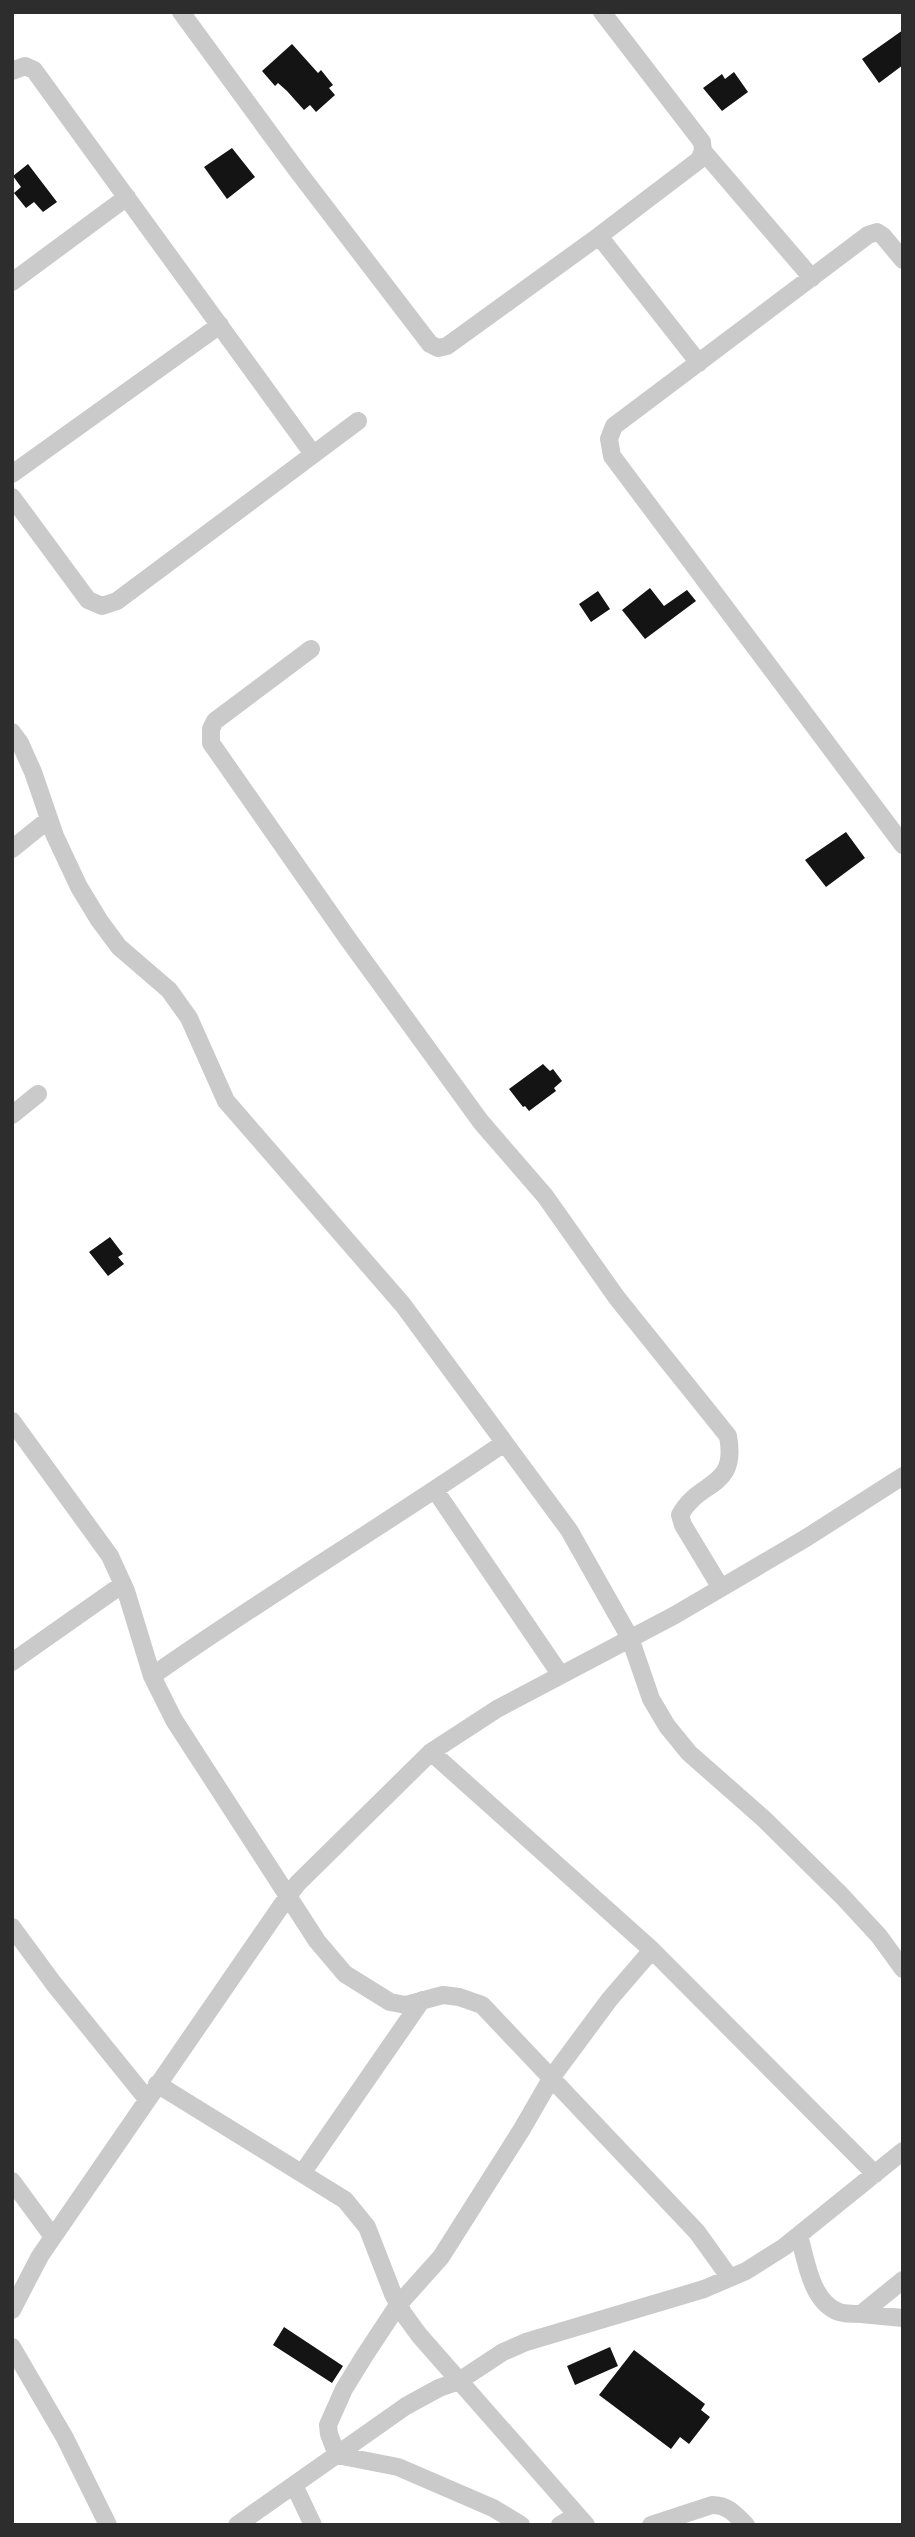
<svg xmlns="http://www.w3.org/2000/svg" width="915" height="2537" font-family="'Fira Sans Condensed',sans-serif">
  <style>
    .building { fill: #141414 }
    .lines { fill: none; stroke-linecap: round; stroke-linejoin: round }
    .minor { stroke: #cacaca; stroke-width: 18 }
  </style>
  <rect width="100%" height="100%" fill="#fff"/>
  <!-- building -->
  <path class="building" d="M903 30V65L879 83 862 59Z
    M292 44 318 73 321 70 333 85 329 88 335 95 316 112 310 105 304 110 287 91 278 83 275 86 262 71Z
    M734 72 748 92 722 111 703 88 722 74 725 79Z
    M232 148 255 177 227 199 204 167Z
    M28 164 57 202 43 212 34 202 26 208 14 193 21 187 13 176Z
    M650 588 664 606 687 590 696 601 645 639 622 610Z
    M598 591 610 609 591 622 579 604Z
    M846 832 865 858 826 887 805 860Z
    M543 1064 550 1071 553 1069 562 1081 554 1088 556 1091 529 1111 525 1106 523 1107 509 1089Z
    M110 1237 123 1254 118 1257 124 1264 108 1276 89 1252Z
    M284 2327 343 2366 332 2383 273 2345Z
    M610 2347 618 2366 575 2385 567 2366Z
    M634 2350 705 2404 701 2410 710 2417 689 2444 680 2437 671 2449 599 2395Z"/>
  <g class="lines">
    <!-- minor -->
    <path class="minor" d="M181 12 296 169 430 344 438 348 447 346 599 236 699 160 703 151 702 142 602 12
      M12 71 25 66 34 70 313 454
      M703 151 812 278
      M599 236 699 363
      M903 260 883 236 877 232 868 235 614 426 609 439 612 456 903 845
      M12 282 127 197
      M12 474 220 325
      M12 497 88 600 102 606 117 601 358 421
      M311 649 215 721 211 729V743L348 939 481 1122 545 1196 617 1298 728 1436C738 1490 699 1479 680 1515L683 1525 721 1588
      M12 732 20 743 33 772 55 836 79 887 99 920 119 947 169 990 189 1018 226 1101 403 1305 569 1530 630 1638 651 1699 667 1726 689 1753 764 1819 842 1896 879 1936 903 1969
      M12 849 48 820
      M12 1115 38 1094
      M12 1421 110 1556 126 1591 152 1676 174 1720 317 1941 345 1974 390 2002 406 2005 443 1995 459 1997 482 2005 697 2232 730 2278
      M435 1490 560 1674
      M12 1662 123 1584
      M152 1676C267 1595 388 1523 504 1443
      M431 1752 652 1950 875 2174
      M12 1927 54 1984 147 2099
      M157 2084 345 2200 367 2227 393 2294 403 2313 419 2335 586 2525
      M303 2172 422 2000
      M12 2181 53 2237
      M799 2235C806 2260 811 2302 839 2312 845 2314 854 2314 861 2314L903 2280
      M12 2310 40 2256 288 1896 298 1883 431 1752 497 1709 675 1615 806 1538 903 1476
      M861 2314 903 2318
      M12 2347 65 2438 108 2525
      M294 2485 313 2525
      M237 2525 406 2406 439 2388 459 2381 503 2352 526 2342 704 2289 746 2271 784 2247 903 2151
      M521 2525 493 2508 398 2467 337 2455 329 2434 328 2425 344 2389 365 2355 398 2305 441 2257 522 2129 552 2077 609 2000 652 1950
      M560 2525 577 2515
      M651 2525 712 2505C728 2505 735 2514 746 2525"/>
  </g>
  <!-- border -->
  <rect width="915" height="2537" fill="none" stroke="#2d2d2d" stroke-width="28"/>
</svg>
